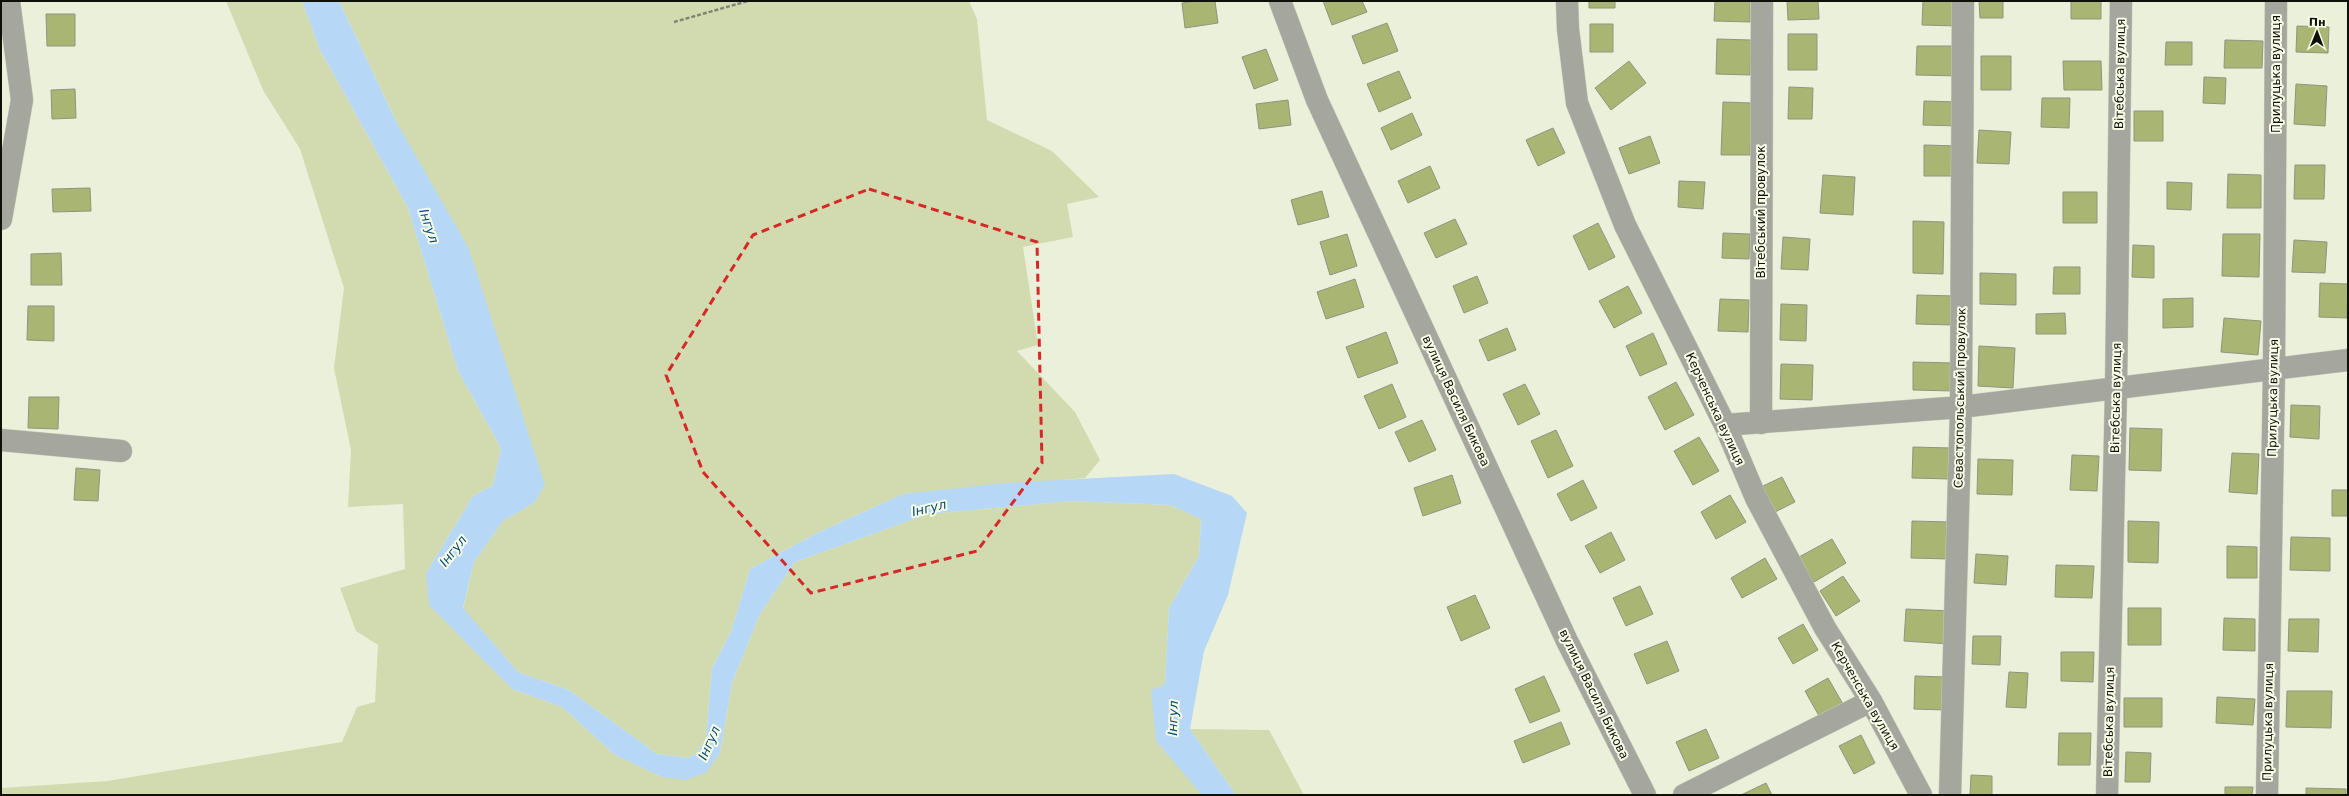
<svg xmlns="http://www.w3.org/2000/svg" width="2349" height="796" font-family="'DejaVu Sans',sans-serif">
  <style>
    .green { fill: #d2dbaf }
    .water { fill: #b6d8f6 }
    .building { fill: #a9b572; stroke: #909480 }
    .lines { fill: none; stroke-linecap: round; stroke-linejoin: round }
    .minor-casing { stroke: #c8ccb9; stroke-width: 23 }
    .path { stroke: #808475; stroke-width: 2.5; stroke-dasharray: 4 2; stroke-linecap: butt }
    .minor { stroke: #a5a79e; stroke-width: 22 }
    .marked { fill: none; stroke: #d62828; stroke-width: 3; stroke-dasharray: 8 5; stroke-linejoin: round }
    .labels { text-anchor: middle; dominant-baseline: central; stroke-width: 4; stroke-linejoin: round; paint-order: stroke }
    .street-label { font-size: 12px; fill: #0f1109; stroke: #f8fde7 }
    .water-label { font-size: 13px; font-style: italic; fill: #064b78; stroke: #f8fde7 }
  </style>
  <rect width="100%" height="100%" fill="#ebf0da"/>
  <!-- green -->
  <path class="green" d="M226 1H302L320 50 408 208 458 371 501 448 493 485 473 496 426 573 512 689 562 707 615 755 662 777 720 753 732 683 760 614 795 562 928 514 1071 501 1170 505 1201 519 1199 556 1169 608 1165 684 1198 789 1202 795H1V788L107 781 342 742 357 707 375 702 378 645 356 631 340 588 405 569 403 504 348 507 351 450 334 368 344 288 300 149 263 90Z
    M339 1H969L977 19 987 120 1052 151 1099 197 1067 204 1073 237 1023 247 1038 345 1017 351 1075 412 1100 460 1085 478 903 494 815 534 750 569 731 632 712 668 706 739 696 754 687 758 657 754 569 690 518 672 463 609 474 562 503 521 534 503 397 123Z
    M1190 729 1269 730 1304 795H1236Z"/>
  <!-- water -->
  <path class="water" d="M302 1H339L397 123 469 249 545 485 534 503 503 521 474 562 463 608 518 672 569 690 657 754 687 758 696 754 706 739 712 668 731 632 750 569 815 534 903 494 1004 483 1174 474 1232 496 1247 513 1228 595 1204 651 1190 729 1236 795H1202L1156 741 1151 690 1165 684 1169 608 1199 556 1201 519 1170 505 1071 501 928 514 795 562 760 614 732 683 720 753 707 772 686 780 662 777 615 755 562 707 512 689 429 605 426 573 473 496 493 485 501 448 458 371 408 208 320 50Z"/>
  <!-- building -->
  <path class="building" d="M1196 1H1215L1218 23 1185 28 1182 3Z
    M1323 1H1362L1367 12 1332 25Z
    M1589 1H1615V8H1589Z
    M1715 1H1750V22L1714 21Z
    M1787 1H1818L1819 19 1788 20Z
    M1923 1H1957V26L1922 25Z
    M1979 1H2003V18H1980Z
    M2071 1H2101V19H2071Z
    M46 14H75V46H47Z
    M1387 23 1398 51 1363 64 1352 36Z
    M1590 24H1613V52H1590Z
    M2297 26 2329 27 2328 53 2296 52Z
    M1788 34H1817V70H1788Z
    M1717 39 1751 40 1750 75 1716 74Z
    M2225 40 2263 41 2262 68H2224Z
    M2166 42H2192V65H2165Z
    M1917 46H1961L1960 76 1916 75Z
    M1266 49 1278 80 1254 89 1242 57Z
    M1981 56H2011V90H1981Z
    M1629 61 1646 83 1611 110 1595 88Z
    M2063 61H2101L2102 90H2064Z
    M1399 71 1411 98 1379 112 1367 84Z
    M2204 77 2226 78 2225 104 2203 103Z
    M2296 84 2327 86 2325 126 2294 124Z
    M1789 87 1813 88 1812 119H1788Z
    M75 89 76 118 52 119 51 90Z
    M2042 98H2070L2069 128 2041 127Z
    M1288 100 1291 125 1259 129 1256 104Z
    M1924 101 1959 102V126L1923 125Z
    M1723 102 1752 103 1750 155H1721Z
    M2134 111H2163V141H2134Z
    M1412 113 1422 135 1391 150 1381 128Z
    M1553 128 1565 153 1538 166 1526 140Z
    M1979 130 2011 132 2009 164 1977 163Z
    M1650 136 1660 163 1629 174 1619 148Z
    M1924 145 1959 146 1958 176H1924Z
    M2295 165H2325L2324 199H2294Z
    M1430 166 1440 188 1408 203 1398 181Z
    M2228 174 2261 175V208H2227Z
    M1823 175 1855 177 1853 215 1820 213Z
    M1679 181 1705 182 1703 209 1678 207Z
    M2167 182 2192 183 2191 210 2167 209Z
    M90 188 91 211 53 212 52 189Z
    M1322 191 1329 217 1298 225 1291 200Z
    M2063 192H2097V223H2063Z
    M1455 219 1467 244 1436 258 1424 233Z
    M1913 221 1944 222 1943 274 1913 273Z
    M1598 223 1615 257 1589 270 1573 236Z
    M1723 233 1750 234 1749 259 1722 258Z
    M1347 234 1357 266 1330 275 1320 242Z
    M2223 234H2260L2259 277 2222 276Z
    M1783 237 1810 239 1808 270 1781 269Z
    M2294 240 2327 242 2325 273 2292 272Z
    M2133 245 2154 246V278L2132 277Z
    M61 253 62 285H31V254Z
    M2054 267H2080V294H2053Z
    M1980 273 2016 274V305L1980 304Z
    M1477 276 1488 303 1464 313 1453 286Z
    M1355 279 1364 307 1326 319 1317 292Z
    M2320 283 2348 284 2347 318 2319 317Z
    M1628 286 1642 313 1614 328 1599 301Z
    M1917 295 1955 296 1953 325 1916 324Z
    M2193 298V327L2163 328V299Z
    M1720 299 1749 300 1748 332 1718 331Z
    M1781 304 1807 305 1806 341 1780 340Z
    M28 306H54V341L27 340Z
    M2065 313 2066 334H2036V314Z
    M2224 318 2261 321 2258 355 2221 352Z
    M1507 328 1516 350 1488 361 1479 340Z
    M1386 332 1398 363 1358 378 1346 347Z
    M1653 333 1667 364 1640 376 1626 346Z
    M1979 346 2015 348 2013 388 1978 386Z
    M1913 362 1954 363 1953 391 1913 390Z
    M1781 364 1813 365 1812 400 1780 399Z
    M1676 382 1694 415 1665 430 1648 397Z
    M1392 384 1406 417 1379 429 1364 396Z
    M1525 384 1540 414 1518 425 1503 394Z
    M29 397H59L58 429 28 428Z
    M2291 405 2320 406 2319 439 2290 437Z
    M1422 420 1436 450 1409 462 1395 432Z
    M2130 428 2162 429 2161 471 2129 470Z
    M1556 430 1573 466 1548 478 1531 441Z
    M1699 437 1719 471 1693 485 1674 451Z
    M1913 447 1951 448V479L1912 478Z
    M2232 453 2259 454 2257 494 2229 492Z
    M2072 455 2099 456 2097 491 2070 490Z
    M1978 459 2013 460 2012 495 1977 494Z
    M76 468 100 470 98 501 74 500Z
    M1452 475 1461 503 1423 516 1414 488Z
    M1782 477 1795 502 1775 512 1763 486Z
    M1583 480 1597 508 1571 521 1557 494Z
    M2332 490H2348V516H2332Z
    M1730 495 1746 522 1716 539 1701 512Z
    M1912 521 1950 522V559L1911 558Z
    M2128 521 2159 522 2158 563 2128 562Z
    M1611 532 1625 560 1600 573 1585 546Z
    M2291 537 2330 538V571L2290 570Z
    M1832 539 1846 563 1814 582 1799 557Z
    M2227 546 2257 547V578H2227Z
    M1976 554 2008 556 2006 585 1974 583Z
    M1765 558 1777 579 1742 598 1731 578Z
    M2056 565 2094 566 2092 598 2055 597Z
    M1843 576 1860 601 1836 616 1820 591Z
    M1640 586 1653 614 1626 626 1613 598Z
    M1475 595 1490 628 1461 641 1447 607Z
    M2128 608H2161V645H2128Z
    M1906 609 1951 611 1949 644 1904 641Z
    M2224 618 2255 619V651L2223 650Z
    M2289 619H2319L2318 652 2288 651Z
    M1803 624 1818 650 1793 664 1778 638Z
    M1973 636H2001L2000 665 1972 664Z
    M1667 641 1679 671 1647 684 1634 654Z
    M2061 652H2094L2093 682 2061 681Z
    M2009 672 2028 673 2026 708 2006 707Z
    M1544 676 1560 711 1530 723 1515 689Z
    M1915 676 1946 677 1945 710 1914 709Z
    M1828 678 1843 704 1819 716 1805 691Z
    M2287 691H2332L2331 728 2286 727Z
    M2217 697 2255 699 2253 725 2216 723Z
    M2124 698H2162V727H2124Z
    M1561 722 1570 744 1523 763 1514 741Z
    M1706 729 1719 758 1689 771 1676 742Z
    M2059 733H2091L2090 765H2058Z
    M1861 735 1875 763 1854 774 1839 746Z
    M2126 752 2151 753 2150 782H2125Z
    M1971 775 1992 776V795H1970Z
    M1766 783 1772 795H1741Z
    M2225 787H2253L2252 795H2225Z
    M2306 788 2346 789V795H2306Z"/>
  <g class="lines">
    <defs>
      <path id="minor" d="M1280 1 1317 100 1567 641 1645 795
        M1567 1 1568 29 1577 103 1625 225 1725 425 1756 498 1825 628 1871 701 1921 795
        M1 219 22 100 9 1
        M1761 423 1762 1
        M1725 425 1961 407 2348 360
        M1 440 121 451
        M1684 795 1871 701
        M1950 795 1961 407 1963 1
        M2107 795 2116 390 2121 1
        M2267 795 2274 370 2276 1"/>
    </defs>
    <!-- minor casing -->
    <use href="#minor" class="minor-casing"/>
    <!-- path -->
    <path class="path" d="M674 22 748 1"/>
    <!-- minor -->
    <use href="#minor" class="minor"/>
  </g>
  <!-- marked area -->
  <path class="marked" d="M869 189 1037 242 1042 463 977 551 811 593 703 472 666 375 753 235Z"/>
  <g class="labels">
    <!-- street labels -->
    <g class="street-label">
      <text transform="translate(2120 74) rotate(-89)">Вітебська вулиця</text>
      <text transform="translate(2276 74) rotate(-90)">Прилуцька вулиця</text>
      <text transform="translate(1761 212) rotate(-90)">Вітебський провулок</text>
      <text transform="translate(1960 398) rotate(-89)">Севастопольський провулок</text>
      <text transform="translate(2116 398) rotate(-89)">Вітебська вулиця</text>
      <text transform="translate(2273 398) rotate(-89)">Прилуцька вулиця</text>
      <text transform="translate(1456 401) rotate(65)">вулиця Василя Бикова</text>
      <text transform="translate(1715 409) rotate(65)">Керченська вулиця</text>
      <text transform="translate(1594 694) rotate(64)">вулиця Василя Бикова</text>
      <text transform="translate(1865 696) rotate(60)">Керченська вулиця</text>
      <text transform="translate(2109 722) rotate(-89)">Вітебська вулиця</text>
      <text transform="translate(2268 722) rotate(-89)">Прилуцька вулиця</text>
    </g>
    <!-- water labels -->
    <g class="water-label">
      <text transform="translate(429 226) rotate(71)">Інгул</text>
      <text transform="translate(929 508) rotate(-13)">Інгул</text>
      <text transform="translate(453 551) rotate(-52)">Інгул</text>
      <text transform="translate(1173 718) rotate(-88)">Інгул</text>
      <text transform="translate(709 743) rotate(-66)">Інгул</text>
    </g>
  </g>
  <!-- border -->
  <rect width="2349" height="796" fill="none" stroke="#0f1109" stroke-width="4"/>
  <!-- north arrow -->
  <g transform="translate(2317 32) rotate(1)" stroke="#f8fde7" stroke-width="3" paint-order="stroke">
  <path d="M0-3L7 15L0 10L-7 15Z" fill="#0f1109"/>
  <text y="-6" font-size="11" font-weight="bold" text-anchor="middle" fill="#0f1109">Пн</text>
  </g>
</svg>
